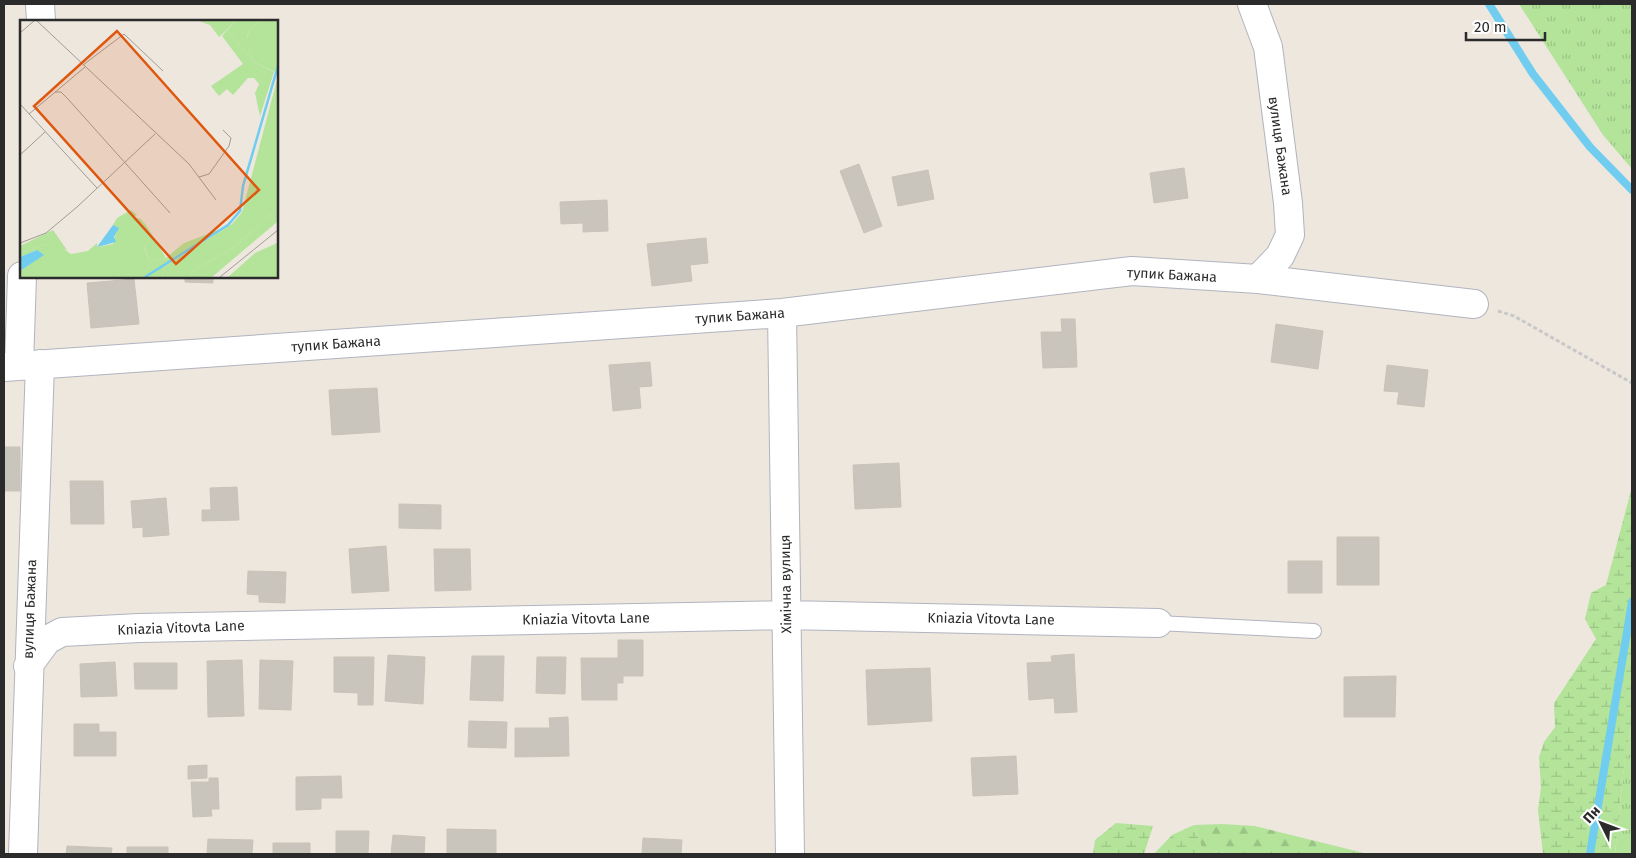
<svg xmlns="http://www.w3.org/2000/svg" width="1636" height="858" font-family="'Fira Sans',sans-serif">
  <style>
    .grass { fill: url(#grass-tufts) }
    .forest { fill: url(#forest-firs) }
    .wetland { fill: url(#wetland-marsh) }
    .lines { fill: none; stroke-linecap: round; stroke-linejoin: round }
    .stream { stroke: #70cdf0; stroke-width: 8 }
    .building { fill: #c9c5bc; stroke: #c9c3b7 }
    .service-casing { stroke: #b1b4bf; stroke-width: 16 }
    .minor-casing { stroke: #b1b4bf; stroke-width: 30 }
    .path { stroke: #c8c8c8; stroke-width: 3; stroke-dasharray: 4 2.5; stroke-linecap: butt }
    .service { stroke: #fff; stroke-width: 14 }
    .minor { stroke: #fff; stroke-width: 28 }
    .labels { text-anchor: middle; dominant-baseline: central; stroke-width: 4.5; stroke-linejoin: round; paint-order: stroke }
    .street-label { font-size: 14px; fill: #2b2b2b; stroke: #fff }
    .inset-river { fill: none; stroke: #70cdf0; stroke-width: 2.5 }
    .inset-road { fill: none; stroke: #9f9c96; stroke-width: 1 }
    .view { fill: #df570e; fill-opacity: 0.15; stroke: #df570e; stroke-width: 2.5 }
    .inset-edge { fill: none; stroke: #2b2b2b; stroke-width: 2.5 }
  </style>
  <defs>
    <pattern id="grass-tufts" width="24" height="20" patternUnits="userSpaceOnUse" patternTransform="scale(1.25)"><rect width="24" height="20" fill="#b3e49a"/><path d="M3 7l-1-3M5 7V3M7 7l1-3M15 17l-1-3M17 17v-4M19 17l1-3" fill="none" stroke="#9ac485"/></pattern>
    <pattern id="forest-firs" width="22" height="20" patternUnits="userSpaceOnUse" patternTransform="scale(1.25)"><rect width="22" height="20" fill="#b3e49a"/><path d="M5 1l3.5 6h-7zM16 11l3.5 6h-7z" fill="#9ac485"/></pattern>
    <pattern id="wetland-marsh" width="20" height="14" patternUnits="userSpaceOnUse" patternTransform="scale(1.25)"><rect width="20" height="14" fill="#b3e49a"/><path d="M1 5h8M5 5V1M11 12h8M15 12V8" fill="none" stroke="#9ac485"/></pattern>
  </defs>
  <rect width="100%" height="100%" fill="#ede7de"/>
  <!-- grass -->
  <path class="grass" d="M1519 4H1632V169L1603 135Z
    M1632 721V854H1615L1623 775Z"/>
  <!-- forest -->
  <path class="forest" d="M1222 824 1255 826 1368 854H1228L1202 848 1194 825Z"/>
  <!-- wetland -->
  <path class="wetland" d="M1632 487V721L1623 775 1615 854H1543L1538 810 1541 787 1539 757 1544 742 1555 727 1554 703 1596 639 1585 619 1591 593 1606 585Z
    M1116 823 1153 826 1144 854H1093L1095 840Z
    M1194 825 1202 848 1228 854H1154L1172 835Z"/>
  <g class="lines">
    <!-- stream -->
    <path class="stream" d="M1489 4 1533 74 1590 147 1632 190
      M1590 854 1632 602"/>
  </g>
  <!-- building -->
  <path class="building" d="M859 164 882 226 864 233 840 171Z
    M1184 168 1188 198 1154 203 1150 173Z
    M928 170 934 199 898 206 892 177Z
    M607 200 608 231 583 232V223L561 224 560 202Z
    M706 238 708 263 690 265 692 281 652 286 647 244Z
    M185 276H213V283L185 282Z
    M134 279 139 324 91 328 87 283Z
    M1061 319H1075L1077 367 1043 368 1041 332H1062Z
    M1276 324 1323 331 1318 369 1271 362Z
    M650 362 652 386 639 387 641 408 613 411 609 365Z
    M1387 365 1428 370 1424 407 1397 404 1399 392 1384 391Z
    M377 388 380 432 332 435 329 390Z
    M4 447H20V491H4Z
    M899 463 901 507 855 509 853 465Z
    M70 481H103L104 524H71Z
    M237 487 239 520 202 521V510H211L210 488Z
    M166 498 169 535 143 537V527L133 528 131 501Z
    M399 504 441 505V529L399 528Z
    M1337 537H1379V585H1337Z
    M386 546 389 591 352 593 349 549Z
    M434 549H470L471 590 435 591Z
    M1288 561H1322V593H1288Z
    M248 571 286 572 285 603 259 602V595L247 594Z
    M618 640H643V676H623V683H617V700H582L581 658H618Z
    M1074 654 1077 712 1055 713 1054 698 1029 700 1027 663 1052 662 1051 656Z
    M388 655 425 657 423 704 385 701Z
    M472 656H504L503 701 470 700Z
    M334 657H374L373 705H358V693L334 692Z
    M537 657H566L565 694 536 693Z
    M242 660 244 716 208 717 207 661Z
    M260 660 293 661 291 710 259 709Z
    M115 662 117 696 81 697 80 664Z
    M134 663H177V689H135Z
    M930 668 932 721 868 725 866 670Z
    M1396 676 1395 717H1344V677Z
    M568 717 569 756 515 757V728H550L549 718Z
    M469 721 507 722 506 748 468 747Z
    M74 724H99V732H116V756H74Z
    M1016 756 1018 794 973 796 971 758Z
    M207 765V778L188 779V766Z
    M341 776 342 798H321V809L296 810V777Z
    M209 778H218L219 809H211L212 816 193 817 191 782H209Z
    M447 829 496 830V854H447Z
    M336 831H369L368 854H336Z
    M393 835 425 837 424 854H391Z
    M643 838 682 840 681 854H642Z
    M208 839 253 840 252 854H207Z
    M273 843H310V854H273Z
    M67 846 112 848 111 854H66Z
    M127 847H168V854H127Z"/>
  <g class="lines">
    <defs>
      <path id="service" d="M1158 623 1314 631"/>
      <path id="minor" d="M40 4 41 21
        M1252 4 1268 47 1288 203 1290 235 1280 256 1258 279
        M782 313 790 854
        M19 365 22 276
        M4 367 782 313 1132 271 1258 279 1474 304
        M28 666 47 640 62 632 139 628 786 615 1158 623
        M23 854 40 364"/>
    </defs>
    <!-- service casing -->
    <use href="#service" class="service-casing"/>
    <!-- minor casing -->
    <use href="#minor" class="minor-casing"/>
    <!-- path -->
    <path class="path" d="M1498 311 1514 316 1632 383"/>
    <!-- service -->
    <use href="#service" class="service"/>
    <!-- minor -->
    <use href="#minor" class="minor"/>
  </g>
  <g class="labels">
    <!-- street labels -->
    <g class="street-label">
      <text transform="translate(1280 146) rotate(82)">вулиця Бажана</text>
      <text transform="translate(1172 275) rotate(3)">тупик Бажана</text>
      <text transform="translate(740 316) rotate(-4)">тупик Бажана</text>
      <text transform="translate(336 344) rotate(-4)">тупик Бажана</text>
      <text transform="translate(786 584) rotate(-91)">Хімічна вулиця</text>
      <text transform="translate(30 609) rotate(-88)">вулиця Бажана</text>
      <text transform="translate(586 619) rotate(-1)">Kniazia Vitovta Lane</text>
      <text transform="translate(991 619) rotate(1)">Kniazia Vitovta Lane</text>
      <text transform="translate(181 628) rotate(-2)">Kniazia Vitovta Lane</text>
    </g>
  </g>
  <!-- overview -->
  <g transform="translate(20 20)">
    <rect width="258" height="258" fill="#ede7de"/>
    <path d="M217 0H243L231 7 227 17 234 42 207 10ZM257 60V189L212 229 175 249 171 257H142L144 247 212 204 222 192ZM33 210 47 230 26 224 0 233V226Z" fill="#b3e49a"/>
    <path d="M207 10 234 42 254 52 240 96 235 73 239 64 234 58H228L213 75 207 69 199 76 191 66 223 44 202 16ZM257 189V202L192 257H171L175 249 212 229ZM121 199 126 205 146 238 130 242 124 226 129 220ZM257 223V257H208L235 233Z" fill="#b3e49a"/>
    <path d="M176 0H217L199 17 190 5ZM243 0H257V53L234 42 227 18 231 7ZM111 190 117 195 114 197 121 199 129 220 124 227 130 242 146 238 164 223 201 209 144 247 142 257H0V251L19 238 17 230 0 237V233L26 224 38 225 51 234 68 231 77 223V227L93 224 97 210 93 205 97 198Z" fill="#b3e49a"/>
    <path d="M93 205 99 208 94 217 96 222 77 227ZM17 230 24 235 0 251V237Z" fill="#70cdf0"/>
    <path class="inset-river" d="M125 257 208 205 220 191 223 166 258 46"/>
    <path class="inset-road" d="M16 0 169 144 196 180M0 13 15 0M63 45 104 14 143 51M35 72H41L48 79 150 193M0 84 77 168M9 94 65 47M0 135 25 112M179 157 189 154 209 126 211 118 203 110M0 223 26 213 57 187 135 114M200 257 258 210"/>
    <path class="view" d="M97 11 239 170 156 244 14 86Z"/>
    <rect width="258" height="258" class="inset-edge"/>
  </g>
  <!-- border -->
  <rect width="1636" height="858" fill="none" stroke="#2b2b2b" stroke-width="10"/>
  <!-- north arrow -->
  <g transform="translate(1601 823) rotate(312)" stroke="#ffffff" stroke-width="4" paint-order="stroke">
  <path d="M0-4L9 19L0 12L-9 19Z" fill="#2b2b2b"/>
  <text y="-8" font-size="14" font-weight="bold" text-anchor="middle" fill="#2b2b2b">Пн</text>
  </g>
  <!-- scale -->
  <path d="M1466 32v8h79v-8" fill="none" stroke="#2b2b2b" stroke-width="2.5"/>
  <text x="1474" y="32" font-size="15" fill="#2b2b2b" stroke="#ffffff" stroke-width="4" paint-order="stroke">20 m</text>
</svg>
